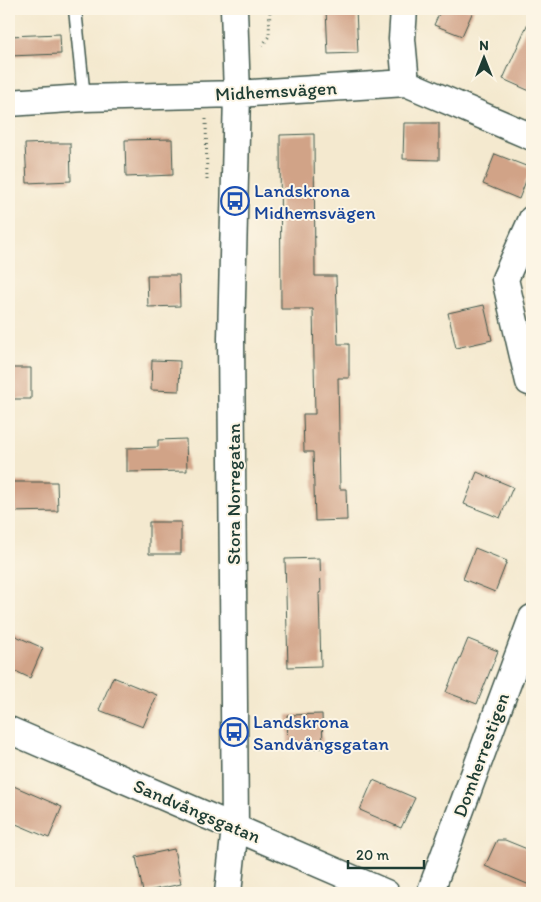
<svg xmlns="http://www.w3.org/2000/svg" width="541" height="902" font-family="Itim,sans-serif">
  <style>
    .building { fill: #d1a387 }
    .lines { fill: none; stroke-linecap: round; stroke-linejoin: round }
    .service-casing { stroke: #3f574b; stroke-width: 15 }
    .minor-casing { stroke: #3f574b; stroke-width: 29 }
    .path { stroke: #3f574b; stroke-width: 3; stroke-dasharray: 1 4; stroke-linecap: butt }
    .service { stroke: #fff; stroke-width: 12 }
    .minor { stroke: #fff; stroke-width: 26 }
    .labels { text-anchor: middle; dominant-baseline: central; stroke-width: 4; stroke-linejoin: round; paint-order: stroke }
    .street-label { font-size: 19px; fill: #1f3d34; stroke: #fcf5e5 }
    .transit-label { font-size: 19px; fill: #164399; stroke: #fcf5e5; text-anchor: start }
  </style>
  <rect width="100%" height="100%" fill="#fcf5e5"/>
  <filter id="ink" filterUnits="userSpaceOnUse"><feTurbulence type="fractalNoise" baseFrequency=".02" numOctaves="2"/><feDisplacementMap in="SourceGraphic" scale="10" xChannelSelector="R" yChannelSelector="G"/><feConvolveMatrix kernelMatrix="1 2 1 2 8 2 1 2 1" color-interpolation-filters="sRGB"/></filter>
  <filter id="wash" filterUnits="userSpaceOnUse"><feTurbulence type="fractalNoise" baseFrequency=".0096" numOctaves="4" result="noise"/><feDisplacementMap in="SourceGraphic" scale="20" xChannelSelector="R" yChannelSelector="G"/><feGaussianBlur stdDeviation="1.12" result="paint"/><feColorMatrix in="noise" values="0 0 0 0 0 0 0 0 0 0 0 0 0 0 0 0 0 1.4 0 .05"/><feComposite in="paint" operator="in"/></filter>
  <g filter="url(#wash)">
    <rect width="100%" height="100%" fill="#f4e9cf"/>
    <g id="blocks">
      <!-- building -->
      <path class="building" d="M326 9H356L358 53 328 54Z
        M441 9H474L462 36 434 25Z
        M532 14V92L503 79Z
        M60 34 61 54 9 56V36Z
        M404 123H439V160L403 159Z
        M314 134 315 276H336L338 344H349V378H338L340 489H346L347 520 315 521 313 452H304L303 414H315L313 309H281L280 135Z
        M172 139 173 175 126 177 125 140Z
        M50 143H70L71 181 27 183 25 144Z
        M495 154 531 168 519 199 483 184Z
        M147 275H179L180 306 148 307Z
        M484 305 492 340 456 348 448 313Z
        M152 360 180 361 179 391 151 390Z
        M9 368H31V399H9Z
        M186 439 187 471 127 472V448L158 447V440Z
        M477 472 513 487 500 518 464 504Z
        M9 482H57L58 511 9 512Z
        M149 522H181V554H149Z
        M475 548 507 561 495 592 463 579Z
        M320 558 321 592 319 593 321 666 288 667 285 559Z
        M9 633 43 648 30 678 9 668Z
        M468 639 498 651 477 704 446 692Z
        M113 677 157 695 143 727 99 710Z
        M322 714 323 748 288 749 287 715Z
        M373 780 415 798 401 828 360 810Z
        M9 784 62 807 49 838 9 821Z
        M497 840H505L532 851V886L485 866Z
        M174 849 181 884 143 892 136 857Z"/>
    </g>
  </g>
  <g filter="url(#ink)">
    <use href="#blocks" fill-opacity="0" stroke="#3f574b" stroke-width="1"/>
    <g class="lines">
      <defs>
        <path id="service" d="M75 9 84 98"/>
        <path id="minor" d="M404 9 402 39 406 83
          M9 103 84 98 237 94 406 83 532 137
          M532 219 505 279 529 382 532 383
          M9 730 386 893
          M228 893 235 827 231 338 237 94 234 9
          M430 893 532 618"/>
      </defs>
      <!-- service casing -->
      <use href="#service" class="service-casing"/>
      <!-- minor casing -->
      <use href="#minor" class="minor-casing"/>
      <!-- path -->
      <path class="path" d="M262 46 269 36 270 9
        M206 119 207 180"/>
      <!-- service -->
      <use href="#service" class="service"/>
      <!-- minor -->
      <use href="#minor" class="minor"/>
    </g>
  </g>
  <!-- icons -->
  <defs>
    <symbol id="bus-ring" viewBox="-11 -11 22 22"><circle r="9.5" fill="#fcf5e5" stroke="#1a4fb4" stroke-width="1.5"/><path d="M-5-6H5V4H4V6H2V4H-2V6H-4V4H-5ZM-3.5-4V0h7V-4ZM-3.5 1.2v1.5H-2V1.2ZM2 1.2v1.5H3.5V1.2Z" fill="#1a4fb4"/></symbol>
  </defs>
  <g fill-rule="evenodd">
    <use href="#bus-ring" x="219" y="185" width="32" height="32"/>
    <use href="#bus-ring" x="218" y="716" width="32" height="32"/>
  </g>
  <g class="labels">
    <!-- street labels -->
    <g class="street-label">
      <text transform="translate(276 91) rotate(-3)">Midhemsvägen</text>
      <text transform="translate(233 494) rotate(-90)">Stora Norregatan</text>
      <text transform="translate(481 755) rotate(-70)">Domherrestigen</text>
      <text transform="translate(197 811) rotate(23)">Sandvångsgatan</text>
    </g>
    <!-- transit labels -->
    <g class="transit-label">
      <text x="254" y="190">Landskrona<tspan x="254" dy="22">Midhemsvägen</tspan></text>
      <text x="253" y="721">Landskrona<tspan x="253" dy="22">Sandvångsgatan</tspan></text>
    </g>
  </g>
  <!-- margin -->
  <rect width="541" height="902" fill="none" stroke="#fcf5e5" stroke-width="30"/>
  <!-- north arrow -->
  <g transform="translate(484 58)" stroke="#fcf5e5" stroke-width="4" paint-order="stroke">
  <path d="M0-4L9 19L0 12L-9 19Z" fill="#1f3d34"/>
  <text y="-8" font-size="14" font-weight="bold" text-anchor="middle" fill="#1f3d34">N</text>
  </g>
  <!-- scale -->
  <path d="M348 860v8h76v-8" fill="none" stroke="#1f3d34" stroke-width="2.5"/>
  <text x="356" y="860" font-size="15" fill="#1f3d34" stroke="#fcf5e5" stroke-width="4" paint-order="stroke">20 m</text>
</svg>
